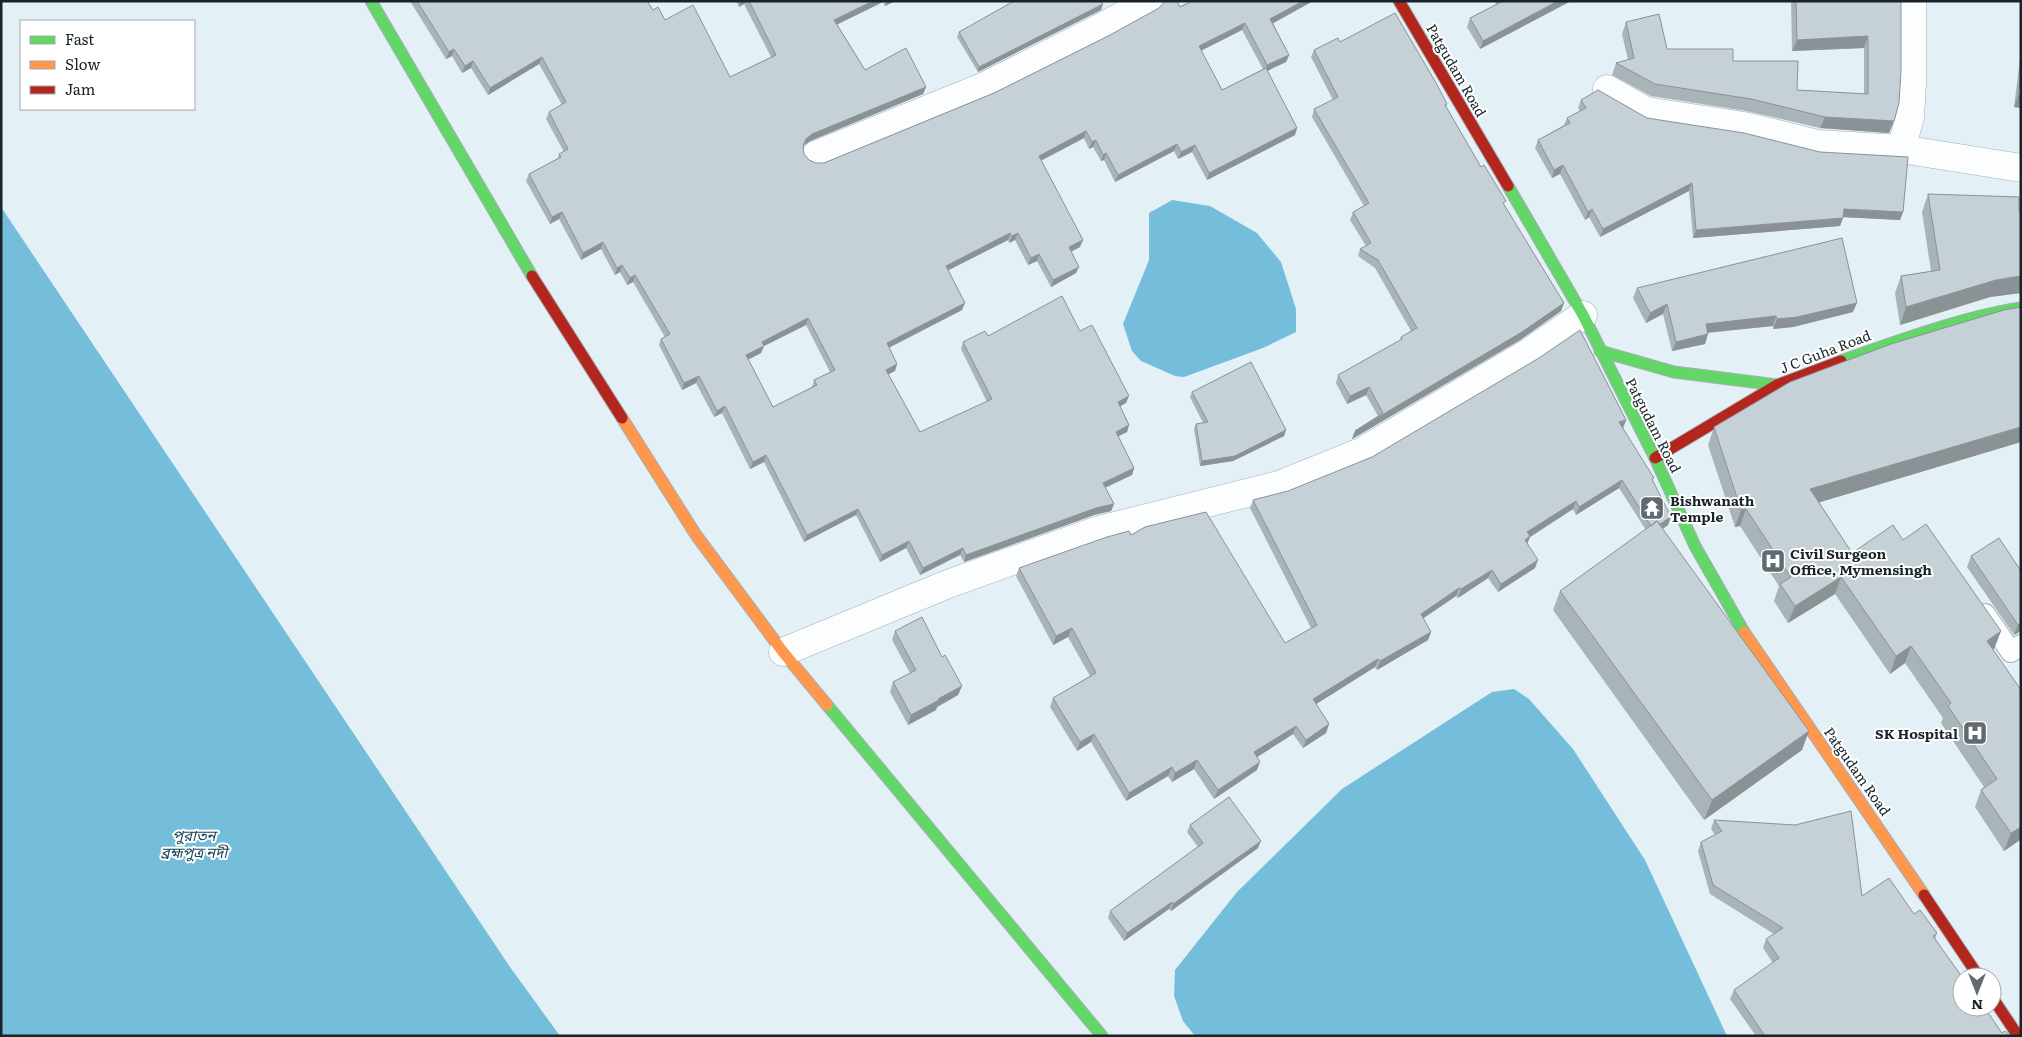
<svg xmlns="http://www.w3.org/2000/svg" width="2022" height="1037" font-family="Literata,'Noto Sans Bengali',serif">
  <style>
    .water { fill: #75bedb }
    .lines { fill: none; stroke-linecap: round; stroke-linejoin: round }
    .lane-casing { stroke: #a4afb4; stroke-width: 22 }
    .street-casing { stroke: #a4afb4; stroke-width: 29 }
    .fast-casing { stroke: #a4afb4; stroke-width: 13 }
    .slow-casing { stroke: #a4afb4; stroke-width: 13 }
    .jam-casing { stroke: #a4afb4; stroke-width: 13 }
    .lane { stroke: #fbfdfe; stroke-width: 20 }
    .street { stroke: #fbfdfe; stroke-width: 28 }
    .fast { stroke: #63d668; stroke-width: 11 }
    .slow { stroke: #ff974d; stroke-width: 11 }
    .jam { stroke: #b3261e; stroke-width: 11 }
    .wall { fill: #a9b4b8; fill-rule: evenodd }
    .shaded-wall { fill: #8a9296 }
    .building { fill: #c5d1d6; stroke: #8a9296; fill-rule: evenodd }
    .labels { text-anchor: middle; dominant-baseline: central; stroke-width: 4; stroke-linejoin: round; paint-order: stroke }
    .street-label { font-size: 14px; fill: #192429; stroke: #fff }
    .poi-label { font-size: 14px; font-weight: bold; fill: #192429; stroke: #fff; text-anchor: start }
    .water-label { font-size: 15px; font-style: italic; fill: #1c4657; stroke: #fff }
  </style>
  <rect width="100%" height="100%" fill="#e3f0f6"/>
  <!-- water -->
  <path class="water" d="M1172 200 1210 206 1257 233 1281 262 1296 309V332L1263 348 1184 377 1175 376 1141 361 1132 351 1123 324 1149 260V213Z
    M1 207 510 967 560 1036H1Z
    M1514 689 1529 699 1573 749 1645 860 1727 1036H1195L1183 1021 1174 996 1175 970 1237 892 1342 789 1492 692Z"/>
  <g class="lines">
    <defs>
      <path id="lane" d="M1985 614 2011 652 2021 645"/>
      <path id="street" d="M1607 89 1646 111 1744 126 1818 144 1901 149 1910 117 1912 83V1
        M1901 149 2021 168
        M816 155 985 86 1100 28 1149 1
        M783 652 948 584 1099 530 1279 485 1361 452 1528 353 1583 315"/>
      <path id="fast" d="M371 1 532 276
        M1508 186 1583 315 1655 458 1695 546 1744 632
        M1600 351 1674 372 1777 385
        M1841 361C1897 341 1963 317 2021 308
        M827 705 1102 1036"/>
      <path id="slow" d="M622 418 696 535 783 652 827 705
        M1744 632 1924 895"/>
      <path id="jam" d="M1399 1 1508 186
        M532 276 622 418
        M1655 458 1777 385 1841 361
        M1924 895 1979 977
        M1992 997 2018 1036"/>
    </defs>
    <!-- lane casing -->
    <use href="#lane" class="lane-casing"/>
    <!-- street casing -->
    <use href="#street" class="street-casing"/>
    <!-- fast casing -->
    <use href="#fast" class="fast-casing"/>
    <!-- slow casing -->
    <use href="#slow" class="slow-casing"/>
    <!-- jam casing -->
    <use href="#jam" class="jam-casing"/>
    <!-- lane -->
    <use href="#lane" class="lane"/>
    <!-- street -->
    <use href="#street" class="street"/>
    <!-- fast -->
    <use href="#fast" class="fast"/>
    <!-- slow -->
    <use href="#slow" class="slow"/>
    <!-- jam -->
    <use href="#jam" class="jam"/>
  </g>
  <!-- wall -->
  <path class="wall" d="M410 1H647L653 10 730 77 771 57 744 4 739 7 736 1H895L885 6 883 2 837 24 865 70 926 87 923 94 810 141 803 146 804 154 809 160 816 163H824L994 93 1192 1H1313L1273 23 1289 55 1286 62 1267 71 1297 128 1295 135 1207 180 1192 152 1178 159 1174 151 1115 182 1104 160 1101 161 1093 147 1089 149 1084 138 1041 161 1080 247 1071 252 1076 273 1051 287 1037 261 1028 265 1015 240 1009 243 1008 240 948 270 962 310 889 348 897 364 895 371 888 374 920 432 987 402 961 349 963 342 988 336 1080 331 1126 403 1120 406 1129 425 1127 432 1118 436 1134 468 1132 475 1105 488 1114 504 1111 511 1094 515 964 562 960 555 920 575 906 548 880 562 856 515 804 542 764 462 750 469 722 413 714 417 696 383 682 390 659 345 661 339 665 337 633 282 627 285 620 272 615 275 601 249 581 260 559 219 550 224 526 181 529 174 558 158 559 154 564 152 546 119 549 112 562 105 539 64 488 95 471 68 462 73 452 56 446 59ZM1242 30 1263 69 1222 90 1201 51ZM806 325 830 372 814 380 812 387 773 407 748 360 761 353 764 346Z
    M1495 1H1571L1480 49 1467 27 1470 18 1496 5Z
    M1791 1H1901L1894 121 1889 133 1820 128 1746 111 1651 96 1612 75 1616 63 1628 60 1622 34 1626 22 1667 49 1733 61 1797 90 1864 94V48L1792 51Z
    M1103 4 1101 10 978 72 957 37 959 32Z
    M1340 42 1447 104 1446 107 1504 206 1564 303 1561 311 1520 340 1352 439 1355 431 1378 416 1366 395 1347 404 1336 383 1338 375 1400 340 1401 337 1411 331 1375 268 1358 256 1360 249 1366 246 1350 220 1353 212 1364 206 1312 117 1314 109 1333 100 1311 57 1314 50Z
    M2021 50V108L2014 107Z
    M1581 100 1647 118 1903 212 1900 220 1843 217 1840 226 1693 238 1689 191 1600 237 1589 217 1585 220 1560 174 1552 178 1535 148 1538 140 1564 125 1567 118 1580 111 1578 108Z
    M1928 194 2021 211V293L1990 297 1900 325 1895 293 1901 276 1931 271 1922 212Z
    M1637 288 1853 312 1793 327 1773 329V326L1708 333 1705 344 1672 351 1663 314 1646 323 1633 298Z
    M2021 307V442L1819 502 1852 553 1903 540 2001 631 1994 649 1993 650 2021 690V841L2020 840 2004 851 1975 807 1981 790 1984 787 1941 723 1943 718 1905 663 1890 674 1835 594 1788 623 1774 601 1779 586 1740 526 1735 527 1708 445 1714 427Z
    M1192 392 1286 430 1284 436 1233 461 1200 466 1194 429 1196 424 1203 423 1190 397Z
    M1626 420 1623 428 1652 481 1668 525 1663 529 1802 750 1704 820 1553 610 1560 591 1646 530 1619 488 1576 515 1573 509 1530 537 1527 544 1535 568 1498 592 1488 578 1458 598 1456 596 1423 618 1431 632 1428 640 1377 670 1375 667 1316 704 1329 724 1326 733 1303 748 1293 734 1257 757V770L1214 799 1194 769 1172 782 1168 776 1126 801 1091 742 1077 751 1050 707 1053 698 1090 676 1068 637 1053 645 1016 576 1019 568 1131 535 1285 643 1311 628 1250 508 1253 500Z
    M1999 538 2021 631 2014 635 1967 567 1971 556Z
    M895 631 942 657 962 686 958 695 937 707 936 710 908 725 890 692 893 682 910 673 892 640Z
    M1714 820 1862 896 1914 914 1937 933 1935 939 2002 1033 2010 1036H1756L1730 999 1734 990 1773 963 1763 948 1766 939 1774 934 1710 894 1698 851 1701 842 1715 835 1711 829Z
    M1190 825 1258 848 1171 911 1169 909 1124 941 1108 918 1110 911 1198 847 1187 832Z"/>
  <!-- shaded-wall -->
  <path class="shaded-wall" d="M741 1H745L744 4 739 7Z
    M873 1H884L883 2 832 27 834 20Z
    M887 1H895L885 6Z
    M1303 1H1313L1268 26 1270 19Z
    M1558 1H1571L1480 49 1483 41Z
    M1707 1H1752L1707 2Z
    M1103 4 1101 10 978 72 979 67Z
    M1245 23 1242 30 1196 53 1199 46Z
    M1868 36 1864 48 1792 51 1797 40Z
    M454 49 452 56 446 59 449 52Z
    M1289 55 1286 62 1265 72 1267 65Z
    M542 57 539 64 488 95 490 88Z
    M473 61 471 68 462 73 465 66Z
    M926 87 923 94 810 141 803 146 806 139 812 134Z
    M2018 95 2021 96V108L2014 107Z
    M1825 117 1894 121 1889 133 1820 128Z
    M1297 128 1295 135 1207 180 1209 173Z
    M1086 131 1084 138 1036 163 1039 156Z
    M1096 140 1093 147 1089 149 1092 142Z
    M1177 144 1174 151 1115 182 1118 175Z
    M1195 145 1192 152 1178 159 1181 152Z
    M1106 153 1104 160 1101 161 1103 155Z
    M1563 165 1560 174 1552 178 1554 170Z
    M1692 183 1689 191 1600 237 1603 229Z
    M1592 209 1589 217 1585 220 1588 212Z
    M1844 209 1903 212 1900 220 1841 217Z
    M562 212 559 219 550 224 552 217Z
    M1843 218 1840 226 1693 238 1696 230Z
    M1010 233 1008 240 943 273 946 266Z
    M1018 233 1015 240 1009 243 1012 236Z
    M1083 240 1080 247 1066 254 1069 247Z
    M603 242 601 249 581 260 583 253Z
    M1039 254 1037 261 1028 265 1031 258Z
    M622 265 620 272 615 275 617 268Z
    M1079 267 1076 273 1051 287 1053 280Z
    M635 275 633 282 627 285 630 278Z
    M2021 276V293L1990 297 1900 325 1906 307 1996 280Z
    M965 303 962 310 884 350 887 343Z
    M1564 303 1561 311 1520 340 1352 439 1355 431Z
    M1857 303 1853 312 1793 327 1773 329 1777 319Z
    M1667 304 1663 314 1646 323 1650 313Z
    M1776 316 1773 326 1702 333 1706 324Z
    M808 318 806 325 764 346 761 353 743 362 746 355 762 342Z
    M1708 334 1705 344 1672 351 1676 342Z
    M897 364 895 371 883 377 886 370Z
    M699 376 696 383 682 390 684 383Z
    M1369 387 1366 395 1347 404 1350 396Z
    M1129 396 1126 403 1115 409 1118 402Z
    M725 406 722 413 714 417 717 411Z
    M1626 420 1623 428 1619 422Z
    M1129 425 1127 432 1113 439 1116 432Z
    M2021 427V442L1804 507 1810 489Z
    M1286 430 1284 436 1233 461 1200 466 1202 461Z
    M766 455 764 462 750 469 753 462Z
    M1134 468 1132 475 1100 490 1103 483Z
    M1622 480 1619 488 1576 515 1579 507Z
    M1576 501 1573 509 1530 537 1527 544 1522 548 1527 532Z
    M1114 504 1111 511 1094 515 964 562 966 555 1096 508Z
    M858 509 856 515 804 542 807 535Z
    M1746 509 1740 526 1735 527 1741 510Z
    M1671 517 1668 525 1650 537 1653 528Z
    M909 541 906 548 880 562 882 555Z
    M963 548 960 555 920 575 923 568Z
    M1538 560 1535 568 1498 592 1501 584Z
    M1492 570 1488 578 1458 598 1461 589Z
    M1841 577 1835 594 1788 623 1795 606Z
    M1459 588 1456 596 1418 622 1421 614Z
    M2021 623V631L2014 635 2018 625Z
    M1072 628 1068 637 1053 645 1056 636Z
    M2001 631 1994 649 1981 658 1987 641Z
    M1431 632 1428 640 1377 670 1380 661Z
    M1911 646 1905 663 1890 674 1896 656Z
    M1378 659 1375 667 1310 708 1313 699Z
    M962 686 958 695 937 707 936 710 908 725 911 715 938 699Z
    M1329 724 1326 733 1303 748 1306 740Z
    M1296 726 1293 734 1251 761 1254 752Z
    M1809 731 1802 750 1704 820 1712 800Z
    M1094 734 1091 742 1077 751 1080 742Z
    M1197 760 1194 769 1172 782 1175 773Z
    M1260 762 1257 770 1214 799 1218 790Z
    M1172 767 1168 776 1126 801 1129 793Z
    M2021 827 2020 840 2004 851 2011 833Z
    M1261 841 1258 848 1171 911 1173 904Z
    M1172 902 1169 909 1124 941 1127 933Z"/>
  <!-- building -->
  <path class="building" d="M417 1H647L653 10 658 7 665 20 693 5 730 77 776 55 749 1H873L834 20 865 70 906 48 926 87 812 134 806 139 803 146 804 154 809 160 816 163H824L994 93 1110 35 1159 8 1165 1H1177L1180 7 1192 1H1303L1270 19 1289 55 1267 65 1245 23 1199 46 1222 90 1266 68 1297 128 1209 173 1195 145 1181 152 1177 144 1118 175 1106 153 1103 155 1096 140 1092 142 1086 131 1039 156 1083 240 1069 247 1079 267 1053 280 1039 254 1031 258 1018 233 1012 236 1010 233 946 266 965 303 887 343 897 364 886 370 920 432 992 399 963 342 985 331 988 336 1062 296 1080 331 1092 325 1129 396 1118 402 1129 425 1116 432 1134 468 1103 483 1114 504 1096 508 966 555 963 548 923 568 909 541 882 555 858 509 807 535 766 455 753 462 725 406 717 411 699 376 684 383 661 339 670 334 635 275 630 278 622 265 617 268 603 242 583 253 562 212 552 217 529 174 561 157 559 154 568 149 549 112 566 102 542 57 490 88 473 61 465 66 454 49 449 52ZM808 318 835 370 814 380 817 385 773 407 746 355 764 346 762 342Z
    M1014 1H1101L1103 4 979 67 959 32Z
    M1503 1H1558L1483 41 1470 18Z
    M1796 1H1901V71L1899 103 1894 121 1825 117 1751 99 1655 84 1616 63 1634 58 1626 22 1659 14 1667 49H1733V61H1798L1797 90 1868 94V36L1797 40Z
    M1395 13 1436 83 1447 104 1445 105 1481 167 1484 165 1506 201 1503 203 1564 303 1522 332 1355 431 1383 413 1369 387 1350 396 1338 375 1402 339 1401 337 1417 328 1378 260 1360 249 1371 243 1353 212 1369 203 1314 109 1338 97 1314 50 1338 38 1340 42Z
    M2021 75V96L2018 95Z
    M1598 90 1647 118 1744 133 1820 152 1908 157 1903 212 1844 209 1843 218 1696 230 1692 183 1603 229 1592 209 1588 212 1563 165 1554 170 1538 140 1570 123 1567 118 1586 108 1581 100Z
    M1928 194 2019 197V211H2021V276L1996 280 1906 307 1901 276 1940 270Z
    M1842 238 1857 303 1797 317 1777 319 1776 316 1706 324 1708 334 1676 342 1667 304 1650 313 1637 288Z
    M2021 307V427L1810 489 1852 553 1893 525 1903 540 1926 524 2001 631 1987 641 2021 690V827L2011 833 1981 790 1997 779 1948 706 1951 703 1911 646 1896 656 1841 577 1795 606 1780 584 1791 577 1746 509 1741 510 1714 427 1790 382 1891 344 2004 310Z
    M1580 330 1626 420 1619 422 1652 475 1654 478 1652 479 1671 517 1660 524 1657 521 1651 526 1622 480 1579 507 1576 501 1527 532 1530 536 1525 540 1538 560 1501 584 1492 570 1461 589 1459 588 1421 614 1431 632 1380 661 1378 659 1313 699 1329 724 1306 740 1296 726 1254 752 1260 762 1218 790 1197 760 1175 773 1172 767 1129 793 1094 734 1080 742 1053 698 1096 673 1072 628 1056 636 1019 568 1107 537 1129 531 1131 535 1145 527 1206 512 1285 643 1317 625 1253 500 1288 491 1372 457 1539 358Z
    M1251 362 1286 430 1235 456 1202 461 1196 424 1208 422 1192 392Z
    M1657 521 1809 731 1712 800 1560 591Z
    M1999 538 2021 571V623L2018 625 1971 556Z
    M922 617 942 657 945 655 962 686 938 699 939 700 911 715 893 682 916 670 895 631Z
    M1229 797 1261 841 1173 904 1172 902 1127 933 1110 911 1203 843 1190 825Z
    M1851 811 1862 896 1889 878 1914 914 1920 910 1937 933 1933 936 1962 977V1007H1984L2002 1033 2005 1031 2010 1036H1765L1734 990 1779 958 1766 939 1783 928 1713 885 1701 842 1722 831 1714 820 1795 825Z"/>
  <!-- icons -->
  <defs>
    <symbol id="temple-square" viewBox="-11 -11 22 22"><rect x="-9" y="-9" width="18" height="18" rx="4" fill="#606b71" stroke="#fff"/><path d="M0-6L5-2H3V0L6.5 2.5H4V6H1.5V3h-3V6H-4V2.5H-6.5L-3 0V-2H-5Z" fill="#fff"/></symbol>
    <symbol id="hospital-square" viewBox="-11 -11 22 22"><rect x="-9" y="-9" width="18" height="18" rx="4" fill="#606b71" stroke="#fff"/><path d="M-5-5h3v3.5h4V-5h3V5h-3V1.5h-4V5h-3Z" fill="#fff"/></symbol>
  </defs>
  <g fill-rule="evenodd">
    <use href="#temple-square" x="1638" y="494" width="28" height="28"/>
    <use href="#hospital-square" x="1759" y="547" width="28" height="28"/>
    <use href="#hospital-square" x="1961" y="719" width="28" height="28"/>
  </g>
  <g class="labels">
    <!-- street labels -->
    <g class="street-label">
      <text transform="translate(1457 70) rotate(60)">Patgudam Road</text>
      <text transform="translate(1825 351) rotate(-21)">J C Guha Road</text>
      <text transform="translate(1654 425) rotate(63)">Patgudam Road</text>
      <text transform="translate(1858 771) rotate(55)">Patgudam Road</text>
    </g>
    <!-- poi labels -->
    <g class="poi-label">
      <text x="1670" y="500">Bishwanath<tspan x="1670" dy="16">Temple</tspan></text>
      <text x="1790" y="553">Civil Surgeon<tspan x="1790" dy="16">Office, Mymensingh</tspan></text>
      <text x="1958" y="733" text-anchor="end">SK Hospital</text>
    </g>
    <!-- water labels -->
    <g class="water-label">
      <text x="194" y="834">পুরাতন<tspan x="194" dy="17">ব্রহ্মপুত্র নদী</tspan></text>
    </g>
  </g>
  <!-- border -->
  <rect width="2022" height="1037" fill="none" stroke="#192429" stroke-width="5"/>
  <!-- legend -->
  <rect x="20" y="20" width="175" height="90" fill="#ffffff" stroke="#a3a7a9"/>
  <rect x="30" y="36" width="25" height="8" fill="#63d668" stroke="#a3a7a9"/>
  <text x="65" y="45" font-size="15" fill="#192429">Fast</text>
  <rect x="30" y="61" width="25" height="8" fill="#ff974d" stroke="#a3a7a9"/>
  <text x="65" y="70" font-size="15" fill="#192429">Slow</text>
  <rect x="30" y="86" width="25" height="8" fill="#b3261e" stroke="#a3a7a9"/>
  <text x="65" y="95" font-size="15" fill="#192429">Jam</text>
  <!-- north arrow -->
  <g transform="translate(1977 992) rotate(180)"><circle r="24" fill="#ffffff" stroke="#a3a7a9"/>
  <path d="M0-4L9 19L0 12L-9 19Z" fill="#606b71"/>
  <text y="-8" font-size="14" font-weight="bold" text-anchor="middle" fill="#192429">N</text>
  </g>
</svg>
